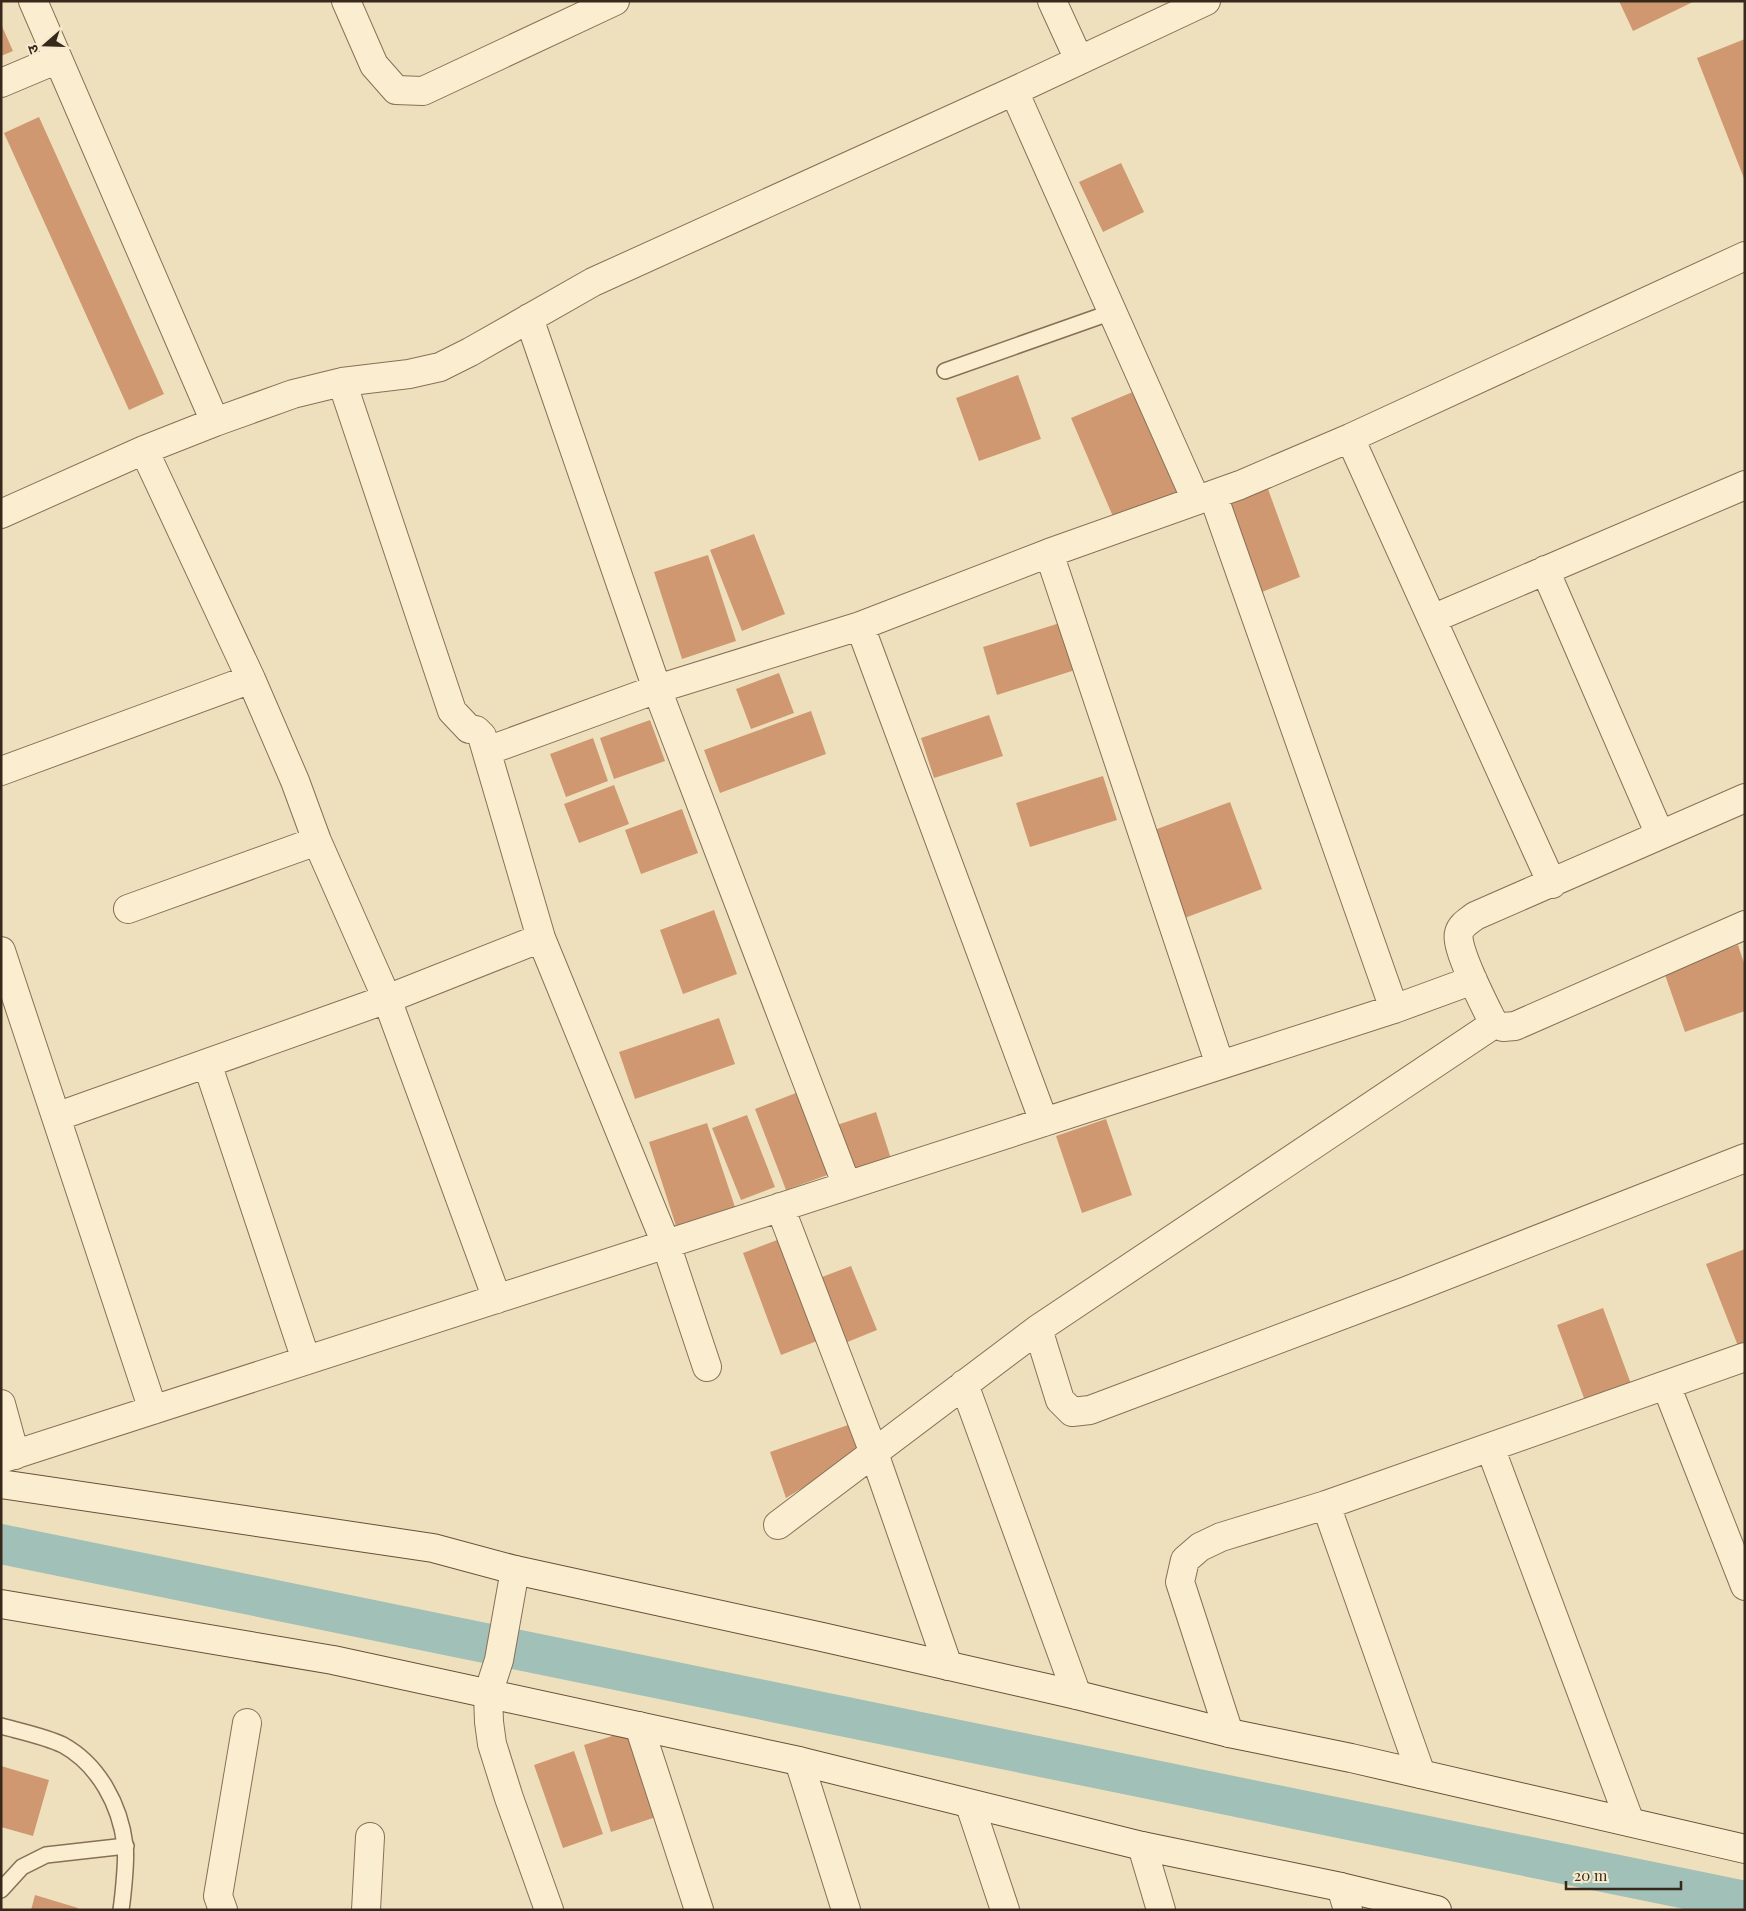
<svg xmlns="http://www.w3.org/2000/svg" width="1746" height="1911" font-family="'Playfair Display','Noto Sans Devanagari',serif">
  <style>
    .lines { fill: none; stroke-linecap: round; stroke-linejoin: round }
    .canal { stroke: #a1c0b7; stroke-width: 40 }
    .building { fill: #cf9871 }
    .lane-casing { stroke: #877056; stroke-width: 18 }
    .street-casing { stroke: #877056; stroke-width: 30 }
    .secondary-casing { stroke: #695139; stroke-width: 30 }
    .lane { stroke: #faedd0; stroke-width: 15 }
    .street { stroke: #faedd0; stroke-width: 28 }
    .secondary { stroke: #faedd0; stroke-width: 28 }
  </style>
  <rect width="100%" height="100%" fill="#efe0bd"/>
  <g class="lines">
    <!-- canal -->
    <path class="canal" d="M1 1544 1745 1901"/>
  </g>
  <!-- building -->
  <path class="building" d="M1619 1H1695L1633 31Z
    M1 24 13 51 1 56Z
    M1745 39V181L1697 58Z
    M39 117 164 394 129 410 4 133Z
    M1121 163 1144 212 1103 232 1079 182Z
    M1018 375 1041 439 979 461 956 398Z
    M1135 391 1181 498 1117 526 1071 418Z
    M1268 489 1300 577 1257 594 1223 505Z
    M754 534 785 614 742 631 710 550Z
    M708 555 736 641 682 659 654 572Z
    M1060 623 1075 670 997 695 983 647Z
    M779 673 794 713 751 729 736 689Z
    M811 711 826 754 720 793 704 750Z
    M989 715 1003 756 934 778 921 738Z
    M650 720 665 761 614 779 600 738Z
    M593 738 608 781 566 797 550 754Z
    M1103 776 1117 820 1030 847 1016 803Z
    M614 785 629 824 579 843 564 804Z
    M1230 802 1262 889 1182 919 1149 832Z
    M682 809 698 853 641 874 625 830Z
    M714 910 737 974 683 994 660 930Z
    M1738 945 1745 966V1011L1685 1032 1664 972Z
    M719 1018 735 1064 635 1099 619 1052Z
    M801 1091 833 1173 786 1190 755 1109Z
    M876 1112 893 1165 854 1178 837 1125Z
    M747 1115 775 1187 741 1200 712 1128Z
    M1106 1119 1132 1195 1082 1213 1056 1136Z
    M707 1123 735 1207 676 1226 649 1142Z
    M785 1237 822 1339 781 1355 743 1253Z
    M1745 1249V1343L1738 1346 1706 1264Z
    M851 1266 877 1330 840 1345 814 1280Z
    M1603 1308 1634 1392 1588 1409 1557 1325Z
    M851 1424 863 1451 786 1498 770 1452Z
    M631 1730 659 1816 611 1832 584 1745Z
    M574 1751 603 1834 563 1848 534 1765Z
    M1 1766 49 1780 33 1836 1 1827Z
    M35 1895 78 1908 77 1910H31Z"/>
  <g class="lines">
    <defs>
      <path id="lane" d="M945 371 1112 312
        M1 1726C19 1731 47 1737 63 1745 99 1765 120 1805 125 1845 127 1858 123 1896 121 1910
        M1 1890 22 1867 46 1855 126 1846"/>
      <path id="street" d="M33 1 215 422
        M346 1 374 65 396 90 423 91 615 1
        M1052 1 1079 60
        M1 83 58 59
        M1014 91 1196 500
        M529 318 657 689 847 1186
        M342 382 452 711 469 729 476 730 482 736 541 938 666 1244 707 1367
        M1350 438 1552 884
        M144 450 251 679 295 781 317 841 387 999 497 1299
        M1213 495 1394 1009
        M1 514 144 450 215 422 293 394 342 382 409 374 440 367 470 352 593 282 1014 91 1206 1
        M1049 553 1220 1065
        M1545 570 1660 835
        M1432 619 1745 485
        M860 626 1044 1122
        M487 751 657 689 860 626 1049 553 1240 485 1350 438 1745 256
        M1 771 251 679
        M1745 798 1475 916C1469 921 1461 925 1459 933 1454 946 1486 1008 1494 1024L1503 1027 1515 1026 1745 925
        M128 909 317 841
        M1 951 153 1410
        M207 1063 306 1360
        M56 1117 387 999 541 938
        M780 1207 874 1453 948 1666
        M1038 1329 1060 1400 1072 1412 1090 1410 1406 1291 1745 1158
        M964 1384 1077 1695
        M1666 1385 1745 1586
        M1 1404 15 1455
        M1490 1447 1630 1822
        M1 1459 1394 1009 1473 980
        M1326 1505 1421 1774
        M778 1525 1038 1329 1494 1024
        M515 1570 499 1660 488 1694 489 1722 492 1744 509 1798 549 1910
        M639 1726 699 1910
        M1229 1733 1180 1582 1185 1560 1200 1547 1221 1537 1326 1505 1745 1357
        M799 1761 846 1910
        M970 1805 1005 1910
        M1142 1846 1161 1910
        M1341 1887 1348 1910
        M223 1910 218 1896 247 1723
        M366 1910 370 1837"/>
      <path id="secondary" d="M1 1484 433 1548 515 1570 822 1637 1077 1695 1229 1733 1351 1758 1745 1849
        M1 1604 333 1660 799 1761 1142 1846 1341 1887 1437 1910"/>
    </defs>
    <!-- lane casing -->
    <use href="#lane" class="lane-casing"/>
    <!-- street casing -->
    <use href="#street" class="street-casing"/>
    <!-- secondary casing -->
    <use href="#secondary" class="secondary-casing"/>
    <!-- lane -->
    <use href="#lane" class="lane"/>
    <!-- street -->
    <use href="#street" class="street"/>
    <!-- secondary -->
    <use href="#secondary" class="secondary"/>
  </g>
  <!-- border -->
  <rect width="1746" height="1911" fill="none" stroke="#36281b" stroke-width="5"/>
  <!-- north arrow -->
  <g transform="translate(45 45) rotate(250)" stroke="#f6eacd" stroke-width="4" paint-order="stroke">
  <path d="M0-4L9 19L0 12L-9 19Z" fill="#36281b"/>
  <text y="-8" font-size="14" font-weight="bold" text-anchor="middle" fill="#36281b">उ</text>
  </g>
  <!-- scale -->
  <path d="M1566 1881v8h115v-8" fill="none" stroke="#36281b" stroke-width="2.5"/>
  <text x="1574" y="1881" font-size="15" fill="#36281b" stroke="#f6eacd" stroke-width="4" paint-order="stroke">20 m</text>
</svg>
